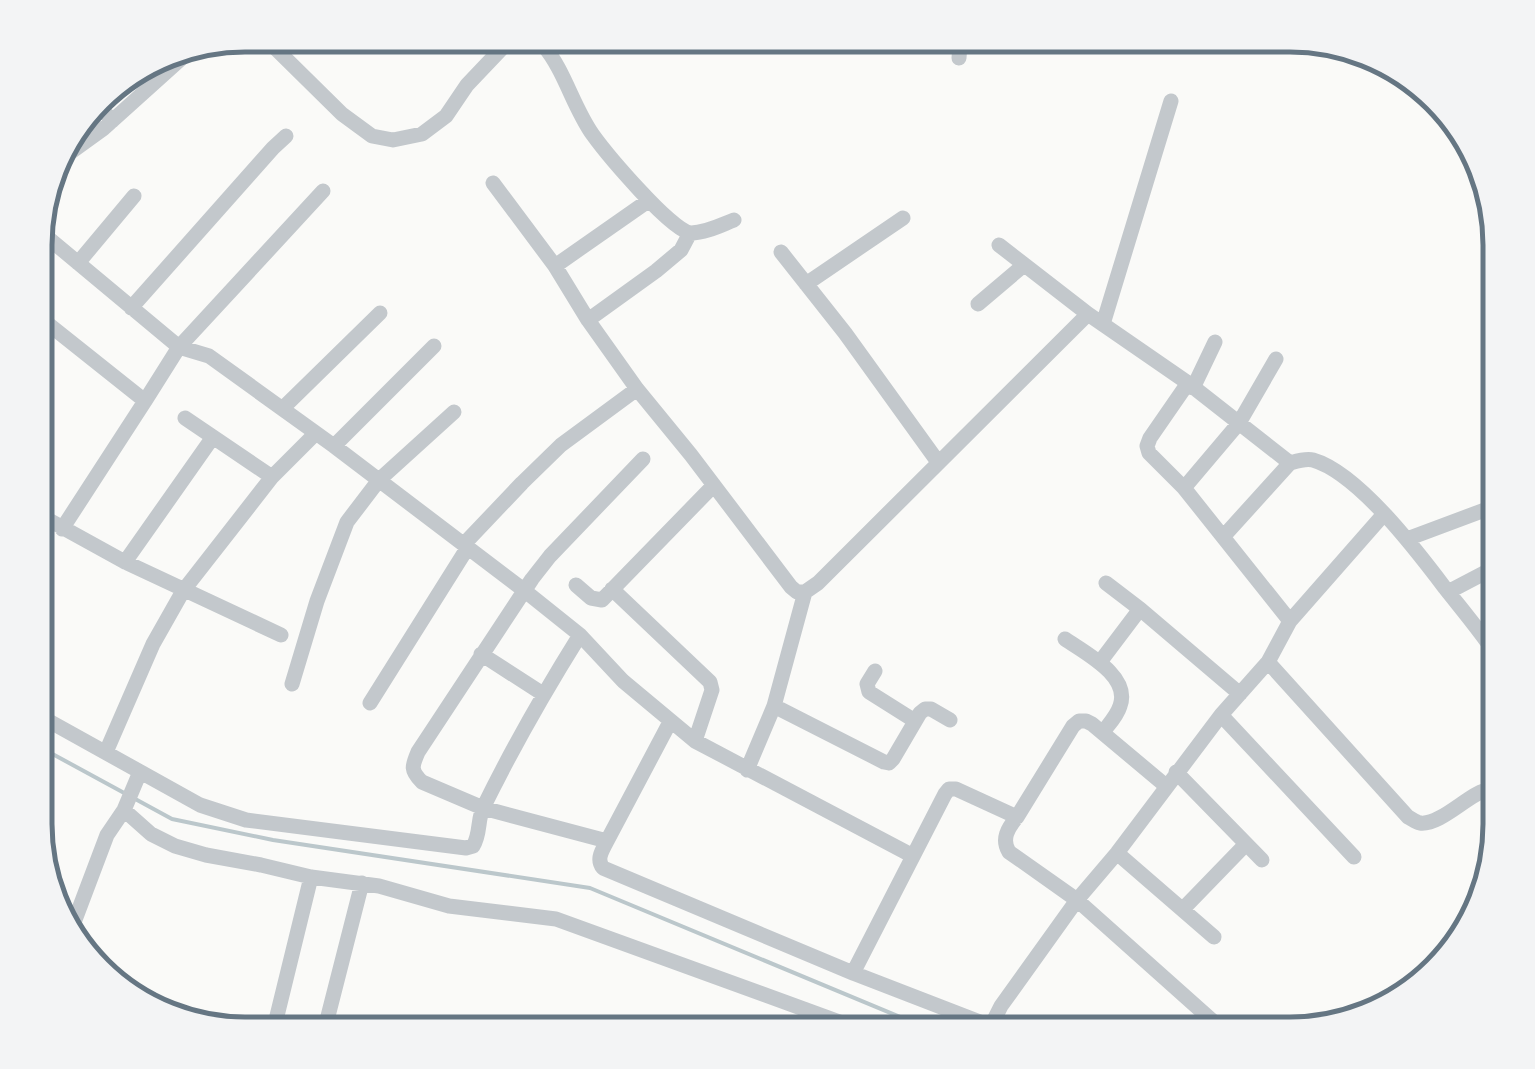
<svg xmlns="http://www.w3.org/2000/svg" width="1535" height="1069" font-family="Lato,sans-serif">
  <style>
    .lines { fill: none; stroke-linecap: round; stroke-linejoin: round }
    .stream { stroke: #bbc7cb; stroke-width: 4 }
    .street { stroke: #c3c8cc; stroke-width: 15 }
    .rim { fill: none; stroke: #657683; stroke-width: 5 }
  </style>
  <rect width="100%" height="100%" fill="#fafaf8"/>
  <g class="lines">
    <!-- stream -->
    <path class="stream" d="M47 751 172 819 273 840 590 888 917 1024"/>
    <!-- street -->
    <path class="street" d="M272 45 342 114 372 136 393 140 422 134 446 116 467 85 505 45
      M543 45C565 71 573 107 593 135 606 153 672 232 691 233 706 233 721 225 734 220
      M959 58 960 45
      M102 109 112 121
      M67 155 103 129 183 57
      M493 183 555 266 588 320 637 389 691 455 791 587 797 592H805L818 583 1088 314
      M47 237 179 347 209 356 334 446 525 591 580 635 623 681 695 741 913 856
      M999 245 1088 314 1188 383 1290 463
      M781 252 845 333 938 462
      M78 263 134 196
      M555 266 648 201
      M806 284 903 218
      M978 304 1024 265
      M131 308 273 148 286 136
      M588 320 656 271 681 250 690 233
      M47 323 145 401 179 347 323 191
      M1103 324 1171 101
      M1188 383 1150 438 1147 446 1149 453 1184 488 1290 621
      M1193 388 1215 342
      M283 408 380 313
      M185 418 272 477
      M334 446 434 346
      M1184 488 1239 423 1276 359
      M47 519 125 562 281 635
      M62 529 145 401
      M1223 537 1290 463C1297 461 1306 458 1313 460 1358 473 1417 551 1445 588 1460 607 1476 626 1490 646
      M1407 539 1490 508
      M465 543 522 483 561 445 637 389
      M125 562 213 437
      M1106 583 1140 609 1240 694
      M576 585 591 598 602 600 714 485
      M612 589 710 682 712 690 695 741
      M1448 592 1490 570
      M1065 639C1085 653 1131 676 1120 706 1117 716 1109 724 1103 732
      M481 654 543 694
      M1100 662 1140 609
      M1268 662 1408 817C1412 819 1416 822 1420 823 1442 826 1476 786 1490 791
      M875 671 867 684 869 692 915 721
      M292 684 317 601 347 522 379 480 454 412
      M370 703 468 547
      M774 706 884 762 889 763 893 759 920 713 925 709H931L950 720
      M1221 715 1354 857
      M47 720 200 805 246 820 466 848 473 846C481 834 477 818 484 806 513 747 545 691 580 635
      M670 722 607 841C602 851 596 859 603 868L853 973 985 1024
      M106 752 153 644 183 591 272 477 316 433
      M747 770 774 706 805 592
      M1176 772 1262 860
      M1166 786 1092 724 1086 721H1079L1073 726 1017 817C1008 828 1001 839 1009 852L1077 900 1216 1024
      M124 810 151 834 175 846 206 855 261 865 311 877 379 886 449 906 556 919 845 1024
      M607 841 483 808 422 782C410 770 412 766 418 752L532 579 550 556 643 459
      M1117 853 1214 937
      M1183 909 1246 844
      M73 925 107 835 124 810 140 772
      M853 973 945 794 949 789H956L1017 817
      M275 1024 311 877
      M326 1024 362 883
      M992 1024 1001 1006 1077 900 1117 853 1221 715 1268 662 1290 621 1384 514"/>
  </g>
  <!-- crop -->
  <path d="M0 0H1535V1069H0ZM245 52H1290A193 193 0 0 1 1483 245V824A193 193 0 0 1 1290 1017H245A193 193 0 0 1 52 824V245A193 193 0 0 1 245 52Z" fill="#f3f4f5" fill-rule="evenodd"/>
  <path class="rim" d="M245 52H1290A193 193 0 0 1 1483 245V824A193 193 0 0 1 1290 1017H245A193 193 0 0 1 52 824V245A193 193 0 0 1 245 52Z"/>
</svg>
